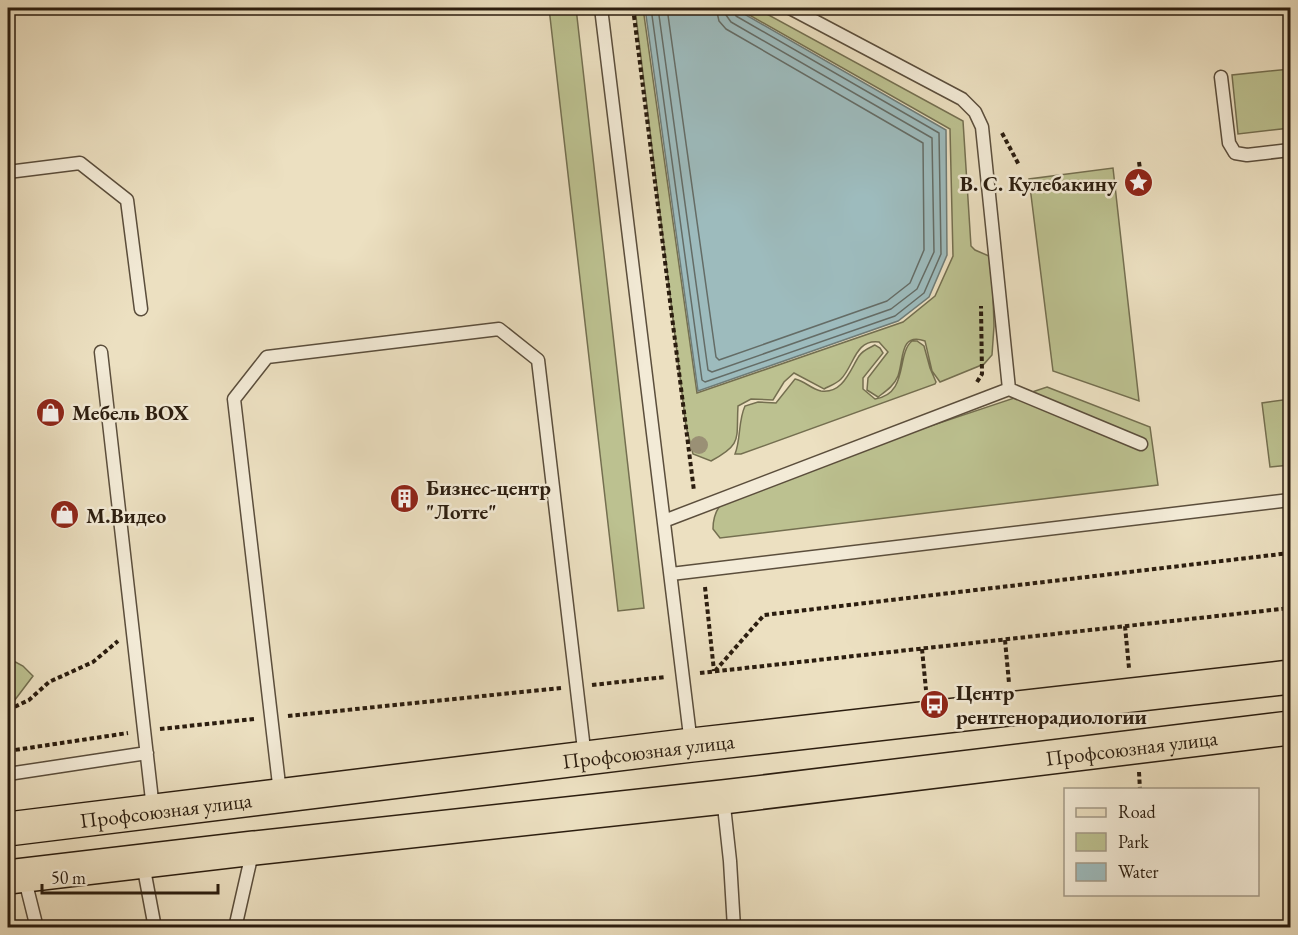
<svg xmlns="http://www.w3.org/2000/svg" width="1298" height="935" font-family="'EB Garamond',serif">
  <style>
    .green { fill: #bcc190; stroke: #746f50; stroke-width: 1.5 }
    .water { fill: #9dbbbd; stroke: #6f7c77; stroke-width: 1.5 }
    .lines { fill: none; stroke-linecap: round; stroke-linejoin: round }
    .shore { stroke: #646c66; stroke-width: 1.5 }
    .lane-casing { stroke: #5b4e3c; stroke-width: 15 }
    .primary-casing { stroke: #2b1d0f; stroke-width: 36 }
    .path { stroke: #2b1d0f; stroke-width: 4; stroke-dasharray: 4.5 3; stroke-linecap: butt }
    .lane { stroke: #f3ebd7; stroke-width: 12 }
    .primary { stroke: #ece0c1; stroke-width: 33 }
    .tree { fill: #9a9075 }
    .labels { text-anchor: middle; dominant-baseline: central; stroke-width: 5; stroke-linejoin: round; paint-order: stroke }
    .poi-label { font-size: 21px; font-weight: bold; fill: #2b1d0f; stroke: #f3ebd7; text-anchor: start }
    .street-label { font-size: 21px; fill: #2b1d0f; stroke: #f3ebd7 }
  </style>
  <rect width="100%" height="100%" fill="#ece0c1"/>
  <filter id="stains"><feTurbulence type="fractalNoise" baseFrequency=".00333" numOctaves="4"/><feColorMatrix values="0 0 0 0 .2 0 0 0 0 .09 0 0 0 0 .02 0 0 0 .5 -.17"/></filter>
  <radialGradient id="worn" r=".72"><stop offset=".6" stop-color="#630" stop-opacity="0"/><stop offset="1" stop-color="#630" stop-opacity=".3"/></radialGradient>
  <!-- green -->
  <path class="green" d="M549 8H576L644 608 618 611Z
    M635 8H643L697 393 903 322 935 296 953 256 950 129 737 8H756L963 121 971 246 975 250 989 256 992 266 994 326 992 355 984 364 940 382 932 371 925 341C899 332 904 360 898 376 894 386 886 391 878 397L867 390 868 378 888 352 879 342C855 339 854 366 841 379 836 384 829 386 824 389L794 373 784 382 773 400 751 399 738 406C736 439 743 444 711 461L693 454 686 426Z
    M1290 69V128L1238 134 1232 75Z
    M1113 168 1139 401 1053 371 1029 179Z
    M912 341H917L924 346 930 368 936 382 935 384 741 454H735C741 439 738 421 745 406L758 402 776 403 795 379C805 381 811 389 821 391 843 394 850 370 859 356 863 350 869 348 875 345L880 348 883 353 863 378V389L875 399C909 394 896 354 912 341Z
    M1047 387 1150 427 1158 485 720 538 713 529C713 502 730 497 751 486Z
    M1290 399V465L1270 467 1262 403Z
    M8 658 23 666 33 676 8 709Z"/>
  <!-- water -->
  <path class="water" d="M645 8H734L946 130 947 255 929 297 898 321 698 391Z"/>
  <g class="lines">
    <!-- shore -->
    <path class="shore" d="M651 8 702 380 705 382 895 316 924 293 941 254 939 133 736 16 732 8
      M658 8 708 370 712 372 891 309 917 289 934 252 932 138 731 22 726 15 725 8
      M667 8 716 357 719 360 887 301 910 283 924 250 923 143 726 29 719 21 716 8"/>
    <defs>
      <path id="lane" d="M601 8 691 744
        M1221 77 1229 143 1235 153 1247 155 1290 150
        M8 172 80 163 127 200 141 309
        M101 352 153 809
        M1009 389 1141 444
        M664 521 1009 389 982 127 975 112 962 99 790 8
        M671 574 1290 500
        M8 774 147 753
        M280 793 234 399 267 357 499 329 538 360 585 758
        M723 797 730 861 734 928
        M143 864 155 928
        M24 876 37 928
        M235 928 253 849"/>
      <g id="primary">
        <path id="s1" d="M8 829 692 745 1290 677"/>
        <path id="s2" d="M8 877 254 848 723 797 1290 728"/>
      </g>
    </defs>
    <!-- lane casing -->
    <use href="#lane" class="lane-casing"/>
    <!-- primary casing -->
    <use href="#primary" class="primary-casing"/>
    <!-- path -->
    <path class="path" d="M633 8 694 491
      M1002 133 1019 165
      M1139 162 1142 182
      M977 382 982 374 981 306
      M705 587 714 671
      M1125 626 1129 668
      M1005 640 1009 683
      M922 649 926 690
      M715 671 764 615 1290 553
      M700 673 1290 608
      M592 685 665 677
      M8 710 29 700 49 682 93 662 118 641
      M288 716 561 688
      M160 729 254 719
      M8 751 128 733
      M1139 772 1140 790"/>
    <!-- lane -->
    <use href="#lane" class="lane"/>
    <!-- primary -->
    <use href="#primary" class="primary"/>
  </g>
  <!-- trees -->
  <circle class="tree" cx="699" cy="445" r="9"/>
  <!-- icons -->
  <defs>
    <symbol id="sight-disc" viewBox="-11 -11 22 22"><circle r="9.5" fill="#8f2418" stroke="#f3ebd7"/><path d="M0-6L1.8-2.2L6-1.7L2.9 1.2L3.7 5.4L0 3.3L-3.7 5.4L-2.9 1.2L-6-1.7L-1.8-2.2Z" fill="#fff"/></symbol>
    <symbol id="shop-disc" viewBox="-11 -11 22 22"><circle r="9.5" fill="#8f2418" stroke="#f3ebd7"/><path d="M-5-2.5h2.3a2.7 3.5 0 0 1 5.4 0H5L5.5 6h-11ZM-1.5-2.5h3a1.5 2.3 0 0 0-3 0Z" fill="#fff"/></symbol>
    <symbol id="building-disc" viewBox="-11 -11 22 22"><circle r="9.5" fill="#8f2418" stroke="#f3ebd7"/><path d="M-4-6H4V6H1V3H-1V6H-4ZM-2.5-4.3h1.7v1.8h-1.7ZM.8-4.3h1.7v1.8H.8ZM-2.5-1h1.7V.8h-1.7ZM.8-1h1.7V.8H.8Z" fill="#fff"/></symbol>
    <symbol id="bus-disc" viewBox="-11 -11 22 22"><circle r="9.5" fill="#8f2418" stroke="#f3ebd7"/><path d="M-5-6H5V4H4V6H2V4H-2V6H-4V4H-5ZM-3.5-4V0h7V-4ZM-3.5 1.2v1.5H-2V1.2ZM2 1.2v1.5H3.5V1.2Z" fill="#fff"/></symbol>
  </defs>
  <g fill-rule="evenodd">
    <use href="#sight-disc" x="1122" y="166" width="33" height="33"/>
    <use href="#shop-disc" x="34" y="396" width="33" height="33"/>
    <use href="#building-disc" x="388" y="482" width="33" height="33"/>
    <use href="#shop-disc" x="48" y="498" width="33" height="33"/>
    <use href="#bus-disc" x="918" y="688" width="33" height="33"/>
  </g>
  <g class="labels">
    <!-- poi labels -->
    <g class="poi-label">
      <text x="1117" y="183" text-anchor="end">В. С. Кулебакину</text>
      <text x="72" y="412">Мебель BOX</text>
      <text x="426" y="487">Бизнес-центр<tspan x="426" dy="24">"Лотте"</tspan></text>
      <text x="86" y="515">М.Видео</text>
      <text x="956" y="692">Центр<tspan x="956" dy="24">рентгенорадиологии</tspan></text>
    </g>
    <!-- street labels -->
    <g class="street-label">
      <text stroke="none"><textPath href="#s2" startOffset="1131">Профсоюзная улица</textPath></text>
      <text stroke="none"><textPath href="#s1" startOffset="645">Профсоюзная улица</textPath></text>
      <text stroke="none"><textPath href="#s1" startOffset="159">Профсоюзная улица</textPath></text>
    </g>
  </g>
  <!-- margin -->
  <rect width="1298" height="935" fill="none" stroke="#ece0c1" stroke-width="30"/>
  <rect x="9" y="9" width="1280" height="917" fill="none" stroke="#2b1d0f" stroke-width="3"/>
  <rect x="15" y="15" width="1268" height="905" fill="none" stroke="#2b1d0f" stroke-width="1.5"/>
  <!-- legend -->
  <rect x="1064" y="788" width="195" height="108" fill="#f3ebd7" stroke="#a39987" stroke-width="1.5"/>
  <rect x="1076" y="808" width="30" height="9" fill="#ece0c1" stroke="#a39987" stroke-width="1.5"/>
  <text x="1118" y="818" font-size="18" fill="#2b1d0f">Road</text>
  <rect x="1076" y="833" width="30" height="18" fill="#bcc190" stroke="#a39987" stroke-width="1.5"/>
  <text x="1118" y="848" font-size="18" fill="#2b1d0f">Park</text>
  <rect x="1076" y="863" width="30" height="18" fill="#9dbbbd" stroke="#a39987" stroke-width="1.5"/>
  <text x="1118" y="878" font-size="18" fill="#2b1d0f">Water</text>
  <!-- scale -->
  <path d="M42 884v9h176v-9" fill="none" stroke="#2b1d0f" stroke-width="3"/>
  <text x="51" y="884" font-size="18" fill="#2b1d0f" stroke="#f3ebd7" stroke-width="4.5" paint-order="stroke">50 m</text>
  <rect width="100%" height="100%" filter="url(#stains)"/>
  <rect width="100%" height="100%" fill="url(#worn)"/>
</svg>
